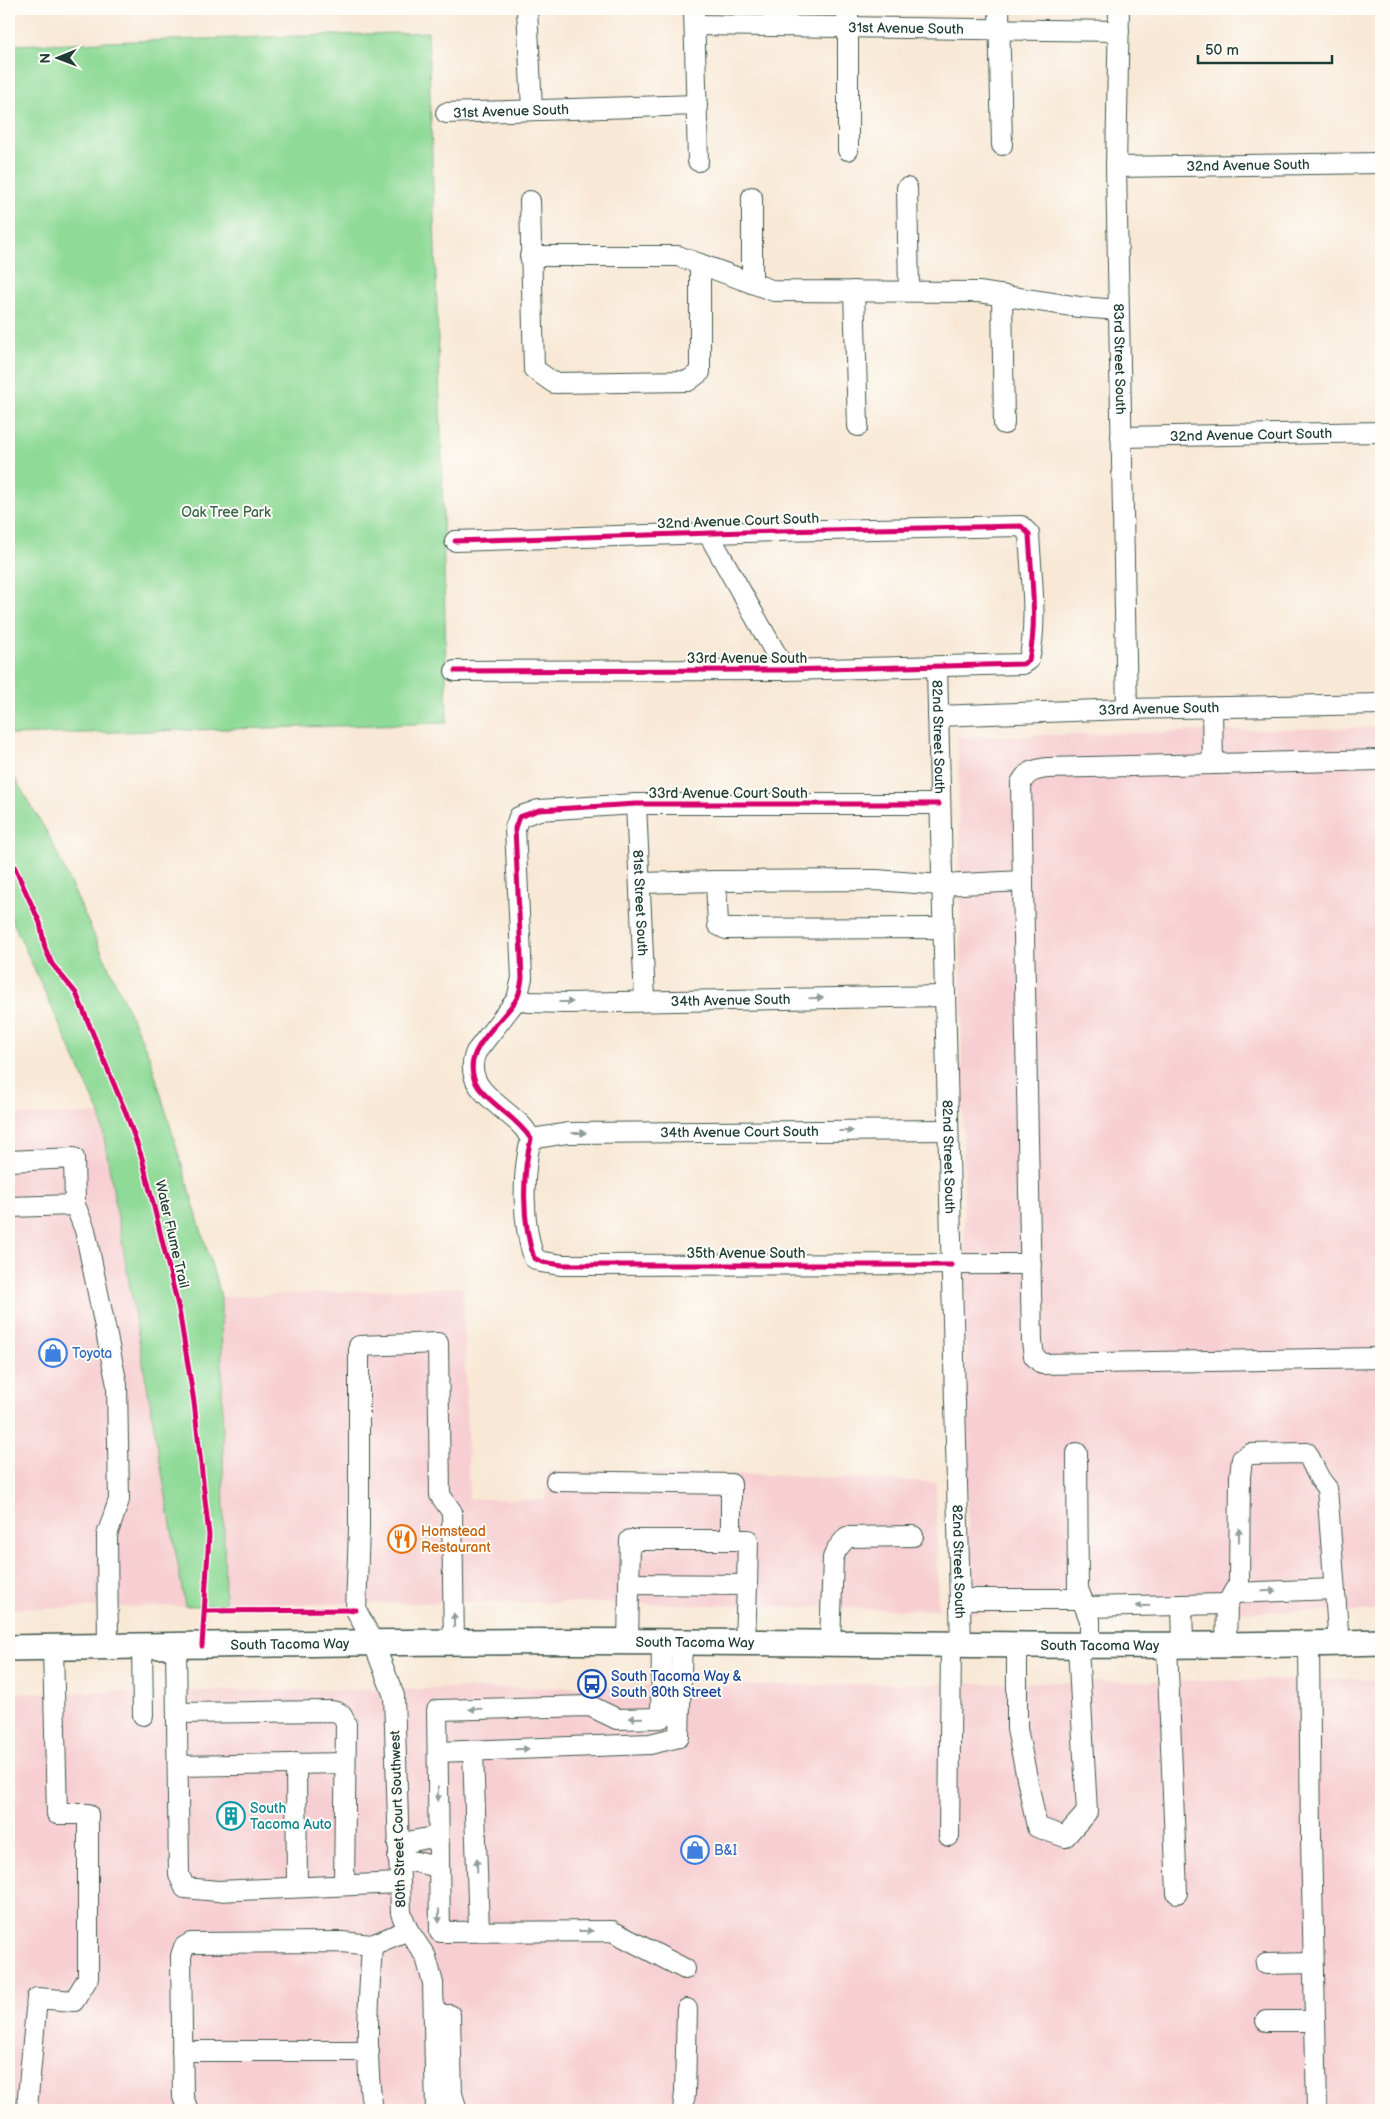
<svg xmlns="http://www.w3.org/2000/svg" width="1390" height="2119" font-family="'Balsamiq Sans',sans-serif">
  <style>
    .built { fill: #f7cfd2 }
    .green { fill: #8fda97; stroke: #578c66 }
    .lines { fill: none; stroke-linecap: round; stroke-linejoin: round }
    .minor-casing { stroke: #40574c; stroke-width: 22 }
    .major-casing { stroke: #40574c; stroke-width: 28 }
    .minor { stroke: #fff; stroke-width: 20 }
    .major { stroke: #fff; stroke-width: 25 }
    .cycleway-casing { stroke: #fdfcf7; stroke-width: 8 }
    .cycleway { stroke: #d6006c; stroke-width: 5 }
    .oneway { fill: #8f9e9a }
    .labels { text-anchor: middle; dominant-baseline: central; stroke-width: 4; stroke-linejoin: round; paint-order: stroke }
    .street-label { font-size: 14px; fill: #1f3d34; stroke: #fdfcf7 }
    .park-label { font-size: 14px; fill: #3b644d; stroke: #fdfcf7 }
    .shop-label { font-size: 14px; fill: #366cbe; stroke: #fdfcf7; text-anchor: start }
    .food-label { font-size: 14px; fill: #c56008; stroke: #fdfcf7; text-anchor: start }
    .transit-label { font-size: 14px; fill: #164399; stroke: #fdfcf7; text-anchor: start }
    .culture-label { font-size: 14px; fill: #0d838f; stroke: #fdfcf7; text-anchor: start }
  </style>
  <rect width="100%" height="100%" fill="#fdfcf7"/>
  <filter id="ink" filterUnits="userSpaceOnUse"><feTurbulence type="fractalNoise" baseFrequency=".02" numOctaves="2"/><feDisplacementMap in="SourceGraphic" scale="10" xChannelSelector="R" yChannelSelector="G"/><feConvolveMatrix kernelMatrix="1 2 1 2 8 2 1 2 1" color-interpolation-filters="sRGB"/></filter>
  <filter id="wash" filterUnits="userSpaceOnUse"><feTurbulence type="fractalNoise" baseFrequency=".0096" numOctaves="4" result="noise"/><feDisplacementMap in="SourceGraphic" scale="20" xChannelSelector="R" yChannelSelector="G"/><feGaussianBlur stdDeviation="1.12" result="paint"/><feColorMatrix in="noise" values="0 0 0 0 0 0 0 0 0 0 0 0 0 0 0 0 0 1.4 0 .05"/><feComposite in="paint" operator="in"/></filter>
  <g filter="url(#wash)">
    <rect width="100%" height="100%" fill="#f8e8d5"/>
    <!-- built -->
    <path class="built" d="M1381 727V1611L969 1613 958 737Z
      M100 1114 185 1606 9 1609V1115Z
      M463 1287 469 1499 546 1500 548 1471 772 1475 936 1482 938 1610 614 1603 469 1602 225 1605 221 1297Z
      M1381 1679V2110H9V1693Z"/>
    <!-- green -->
    <path class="green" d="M428 32 442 464 447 723 9 735V45Z
      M9 769 48 834 150 1058 221 1297 225 1605 185 1606 100 1114 9 913Z"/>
  </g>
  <g filter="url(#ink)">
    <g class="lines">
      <defs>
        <g id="minor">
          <path d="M527 9 532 109"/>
          <path d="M694 9 698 161"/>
          <path d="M848 9V150"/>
          <path d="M999 9 1002 145"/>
          <path id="s1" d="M1119 9 1116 167 1127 709"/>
          <path id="s2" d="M695 25 1119 31"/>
          <path id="s3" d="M446 113 697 105"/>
          <path id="s4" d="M1116 167 1381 163"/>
          <path d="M907 188 909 291"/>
          <path d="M530 201 534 369 554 383 688 381 700 372V264"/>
          <path d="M530 256H678L774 291 979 292 1079 307 1119 310"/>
          <path d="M752 283V197"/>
          <path d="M854 291 858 426"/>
          <path d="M1002 295 1004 424"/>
          <path id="s5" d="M1121 437 1381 432"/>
          <path d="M708 533 785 670"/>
          <path id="s6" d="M937 667 961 1646"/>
          <path d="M455 671 785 670 1023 664 1029 660C1038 622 1031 573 1029 534L1021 526 777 531 455 541"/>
          <path d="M1212 709 1213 764"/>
          <path id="s7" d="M938 716 1127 709 1381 704"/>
          <path d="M1381 760 1047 768C1035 770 1027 771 1021 783L1032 1342 1034 1356 1042 1364 1381 1358"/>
          <path id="s8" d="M636 804 645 1000"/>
          <path d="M939 804H636L539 810 519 817 515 828 522 978 517 999 476 1052C461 1087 502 1105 522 1126 525 1129 528 1134 531 1139 522 1174 522 1223 534 1258L542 1262 562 1265 1031 1264"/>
          <path d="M640 883 716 881"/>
          <path d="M942 928 726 929 718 925 716 881 876 880 941 885 1023 881"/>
          <path id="s9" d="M517 999 529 1002 566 1003 944 996"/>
          <path id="s10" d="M531 1139 568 1133 948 1130"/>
          <path d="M9 1161 74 1158 75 1205 85 1230 117 1385 119 1500 107 1535 108 1647"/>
          <path d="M9 1207 75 1205"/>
          <path d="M1077 1453 1078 1589 1090 1620V1645"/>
          <path d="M556 1481 731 1484V1540H630L628 1642"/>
          <path d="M629 1584 747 1585 748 1540H731"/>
          <path d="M1233 1593 1334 1589"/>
          <path d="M960 1599H1082"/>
          <path d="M1182 1605 1183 1645"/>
          <path d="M1085 1607 1227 1604"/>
          <path d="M662 1642 661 1718 617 1719 590 1706 437 1710 440 1932 612 1931 685 1969"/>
          <path d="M745 1642 747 1585"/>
          <path d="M830 1643 833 1558 837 1549 847 1537 913 1536"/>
          <path d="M1226 1644 1227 1604 1239 1583 1240 1476 1242 1459 1250 1454 1307 1453C1315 1467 1316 1477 1327 1488L1339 1644"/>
          <path d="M1309 1645 1311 1838 1317 2110"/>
          <path d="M142 1646 143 1715"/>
          <path d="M176 1646 179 1875 185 1888 218 1891 399 1883"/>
          <path d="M1017 1646V1729L1037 1827 1065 1837 1087 1812 1078 1646"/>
          <path d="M1167 1646 1177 1893"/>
          <path d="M177 1713 330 1711C341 1712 342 1714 346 1724L344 1885"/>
          <path d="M473 1751 479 1931"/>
          <path d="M438 1752 650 1744 679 1737 682 1642"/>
          <path d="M296 1763 297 1887"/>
          <path d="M178 1766 345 1763"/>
          <path d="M949 1836 951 1646"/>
          <path d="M398 1844 438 1836"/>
          <path d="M398 1858 438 1867"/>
          <path d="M372 1945C369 1998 364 2058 373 2110"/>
          <path d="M1266 1964 1313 1963"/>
          <path d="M434 2015H450L452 2094 457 2110"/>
          <path d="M1266 2021H1315"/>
          <path d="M182 2051H369"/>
          <path d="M26 2110 27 2108 37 1998 74 2001 88 1978V1814H57L53 1648"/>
          <path d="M188 2110 183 2097 181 1956 184 1947 191 1943 342 1942 372 1945 408 1930"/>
          <path d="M436 2110 433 1983 426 1957 408 1930 401 1913 394 1696 374 1644 356 1610 359 1529V1346L438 1343 440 1495 452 1512 454 1643"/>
          <path d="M683 2110 685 2093 687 2009"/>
        </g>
        <g id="major">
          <path id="s11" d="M9 1648C234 1645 459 1640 685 1642 917 1643 1149 1649 1381 1642"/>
        </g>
      </defs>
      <!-- minor casing -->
      <use href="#minor" class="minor-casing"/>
      <!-- major casing -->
      <use href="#major" class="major-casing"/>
      <!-- minor -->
      <use href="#minor" class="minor"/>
      <!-- major -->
      <use href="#major" class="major"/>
      <defs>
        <path id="cycleway" d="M455 671 785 670 1023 664 1029 660C1038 622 1031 573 1029 534L1021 526 777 531 455 541
          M939 804H636L539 810 519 817 515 828 522 978C521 985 520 994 516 1000 500 1025 455 1054 479 1088 493 1106 516 1117 531 1139 522 1174 522 1223 534 1258L542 1262 562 1265H951
          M9 855 40 923 45 948 52 964 76 993 126 1113 142 1158 179 1310 194 1402 209 1535 202 1646
          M205 1611 356 1610"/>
      </defs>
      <!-- cycleway casing -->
      <use href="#cycleway" class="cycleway-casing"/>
      <!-- cycleway -->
      <use href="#cycleway" class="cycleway"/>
    </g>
    <!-- one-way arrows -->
    <defs><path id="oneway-solid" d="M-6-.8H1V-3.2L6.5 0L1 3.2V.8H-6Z" transform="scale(1.25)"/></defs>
    <g class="oneway">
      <use href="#oneway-solid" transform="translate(816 998) rotate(-1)"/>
      <use href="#oneway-solid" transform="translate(566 1002)"/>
      <use href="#oneway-solid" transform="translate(846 1131)"/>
      <use href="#oneway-solid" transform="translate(579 1133)"/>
      <use href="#oneway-solid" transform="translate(1239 1535) rotate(-89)"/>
      <use href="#oneway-solid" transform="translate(1269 1591) rotate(-2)"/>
      <use href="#oneway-solid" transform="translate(1143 1606) rotate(178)"/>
      <use href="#oneway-solid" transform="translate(454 1620) rotate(-91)"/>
      <use href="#oneway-solid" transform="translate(476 1709) rotate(179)"/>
      <use href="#oneway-solid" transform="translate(636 1718) rotate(179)"/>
      <use href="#oneway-solid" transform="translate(522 1749) rotate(-2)"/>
      <use href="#oneway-solid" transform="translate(438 1794) rotate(90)"/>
      <use href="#oneway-solid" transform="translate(477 1865) rotate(-92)"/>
      <use href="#oneway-solid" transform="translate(439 1916) rotate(89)"/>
      <use href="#oneway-solid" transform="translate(586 1931)"/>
    </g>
  </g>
  <!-- icons -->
  <defs>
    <symbol id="shop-ring" viewBox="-11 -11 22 22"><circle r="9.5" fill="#fdfcf7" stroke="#3f7fe0" stroke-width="1.5"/><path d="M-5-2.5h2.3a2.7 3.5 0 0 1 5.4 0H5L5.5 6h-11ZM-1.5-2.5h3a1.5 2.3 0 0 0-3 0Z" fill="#3f7fe0"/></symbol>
    <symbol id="restaurant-ring" viewBox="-11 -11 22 22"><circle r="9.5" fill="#fdfcf7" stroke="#e8710a" stroke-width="1.5"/><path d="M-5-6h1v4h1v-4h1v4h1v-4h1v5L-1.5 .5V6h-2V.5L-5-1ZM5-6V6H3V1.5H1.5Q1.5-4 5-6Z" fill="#e8710a"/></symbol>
    <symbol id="bus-ring" viewBox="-11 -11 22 22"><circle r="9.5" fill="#fdfcf7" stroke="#1a4fb4" stroke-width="1.5"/><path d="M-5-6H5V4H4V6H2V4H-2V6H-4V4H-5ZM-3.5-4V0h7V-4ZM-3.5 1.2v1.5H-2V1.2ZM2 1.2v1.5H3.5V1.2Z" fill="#1a4fb4"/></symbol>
    <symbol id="building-ring" viewBox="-11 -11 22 22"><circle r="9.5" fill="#fdfcf7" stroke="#0f9aa8" stroke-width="1.5"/><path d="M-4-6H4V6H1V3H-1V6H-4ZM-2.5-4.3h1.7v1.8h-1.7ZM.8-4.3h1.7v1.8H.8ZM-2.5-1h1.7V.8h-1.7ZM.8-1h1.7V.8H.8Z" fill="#0f9aa8"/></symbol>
  </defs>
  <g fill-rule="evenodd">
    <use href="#shop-ring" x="37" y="1337" width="32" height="32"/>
    <use href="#restaurant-ring" x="386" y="1523" width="32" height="32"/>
    <use href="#bus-ring" x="576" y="1668" width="32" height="32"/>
    <use href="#building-ring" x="215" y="1800" width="32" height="32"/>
    <use href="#shop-ring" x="679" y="1834" width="32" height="32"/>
  </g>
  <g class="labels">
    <!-- street labels -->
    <g class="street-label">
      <text stroke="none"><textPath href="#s2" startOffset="211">31st Avenue South</textPath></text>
      <text stroke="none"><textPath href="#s3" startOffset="65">31st Avenue South</textPath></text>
      <text stroke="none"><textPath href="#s4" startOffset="132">32nd Avenue South</textPath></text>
      <text stroke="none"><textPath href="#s1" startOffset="350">83rd Street South</textPath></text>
      <text stroke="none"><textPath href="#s5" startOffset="130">32nd Avenue Court South</textPath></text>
      <text transform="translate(738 521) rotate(-2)">32nd Avenue Court South</text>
      <text x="747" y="658">33rd Avenue South</text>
      <text stroke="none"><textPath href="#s7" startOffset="221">33rd Avenue South</textPath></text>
      <text stroke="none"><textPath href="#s6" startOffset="70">82nd Street South</textPath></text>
      <text x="728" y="793">33rd Avenue Court South</text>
      <text stroke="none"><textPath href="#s8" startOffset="99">81st Street South</textPath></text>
      <text stroke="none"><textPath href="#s9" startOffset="214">34th Avenue South</textPath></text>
      <text stroke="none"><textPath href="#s10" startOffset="209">34th Avenue Court South</textPath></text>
      <text stroke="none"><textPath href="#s6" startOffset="490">82nd Street South</textPath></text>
      <text transform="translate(172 1234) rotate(77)">Water Flume Trail</text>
      <text x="746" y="1253">35th Avenue South</text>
      <text stroke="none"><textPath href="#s6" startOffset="895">82nd Street South</textPath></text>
      <text stroke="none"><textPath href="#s11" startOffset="686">South Tacoma Way</textPath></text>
      <text stroke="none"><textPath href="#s11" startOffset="281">South Tacoma Way</textPath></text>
      <text stroke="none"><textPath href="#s11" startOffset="1091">South Tacoma Way</textPath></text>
      <text transform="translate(398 1819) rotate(-92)">80th Street Court Southwest</text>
    </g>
    <!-- park labels -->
    <g class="park-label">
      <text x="226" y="512">Oak Tree Park</text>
    </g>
    <!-- shop labels -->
    <g class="shop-label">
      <text x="72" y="1353">Toyota</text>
      <text x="714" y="1850">B&amp;I</text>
    </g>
    <!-- food labels -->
    <g class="food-label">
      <text x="421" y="1531">Homstead<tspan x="421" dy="16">Restaurant</tspan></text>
    </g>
    <!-- transit labels -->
    <g class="transit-label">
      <text x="611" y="1676">South Tacoma Way &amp;<tspan x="611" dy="16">South 80th Street</tspan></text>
    </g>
    <!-- culture labels -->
    <g class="culture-label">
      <text x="250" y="1808">South<tspan x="250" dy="16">Tacoma Auto</tspan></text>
    </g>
  </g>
  <!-- margin -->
  <rect width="1390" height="2119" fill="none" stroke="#fdfcf7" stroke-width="30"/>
  <!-- north arrow -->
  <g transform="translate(58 58) rotate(269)" stroke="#fdfcf7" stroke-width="4" paint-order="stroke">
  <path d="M0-4L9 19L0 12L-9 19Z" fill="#1f3d34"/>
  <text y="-8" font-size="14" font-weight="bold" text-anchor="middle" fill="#1f3d34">N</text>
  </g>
  <!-- scale -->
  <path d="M1198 55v8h134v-8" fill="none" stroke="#1f3d34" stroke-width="2.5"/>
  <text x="1205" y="55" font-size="15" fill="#1f3d34" stroke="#fdfcf7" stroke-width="4" paint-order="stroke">50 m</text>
</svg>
